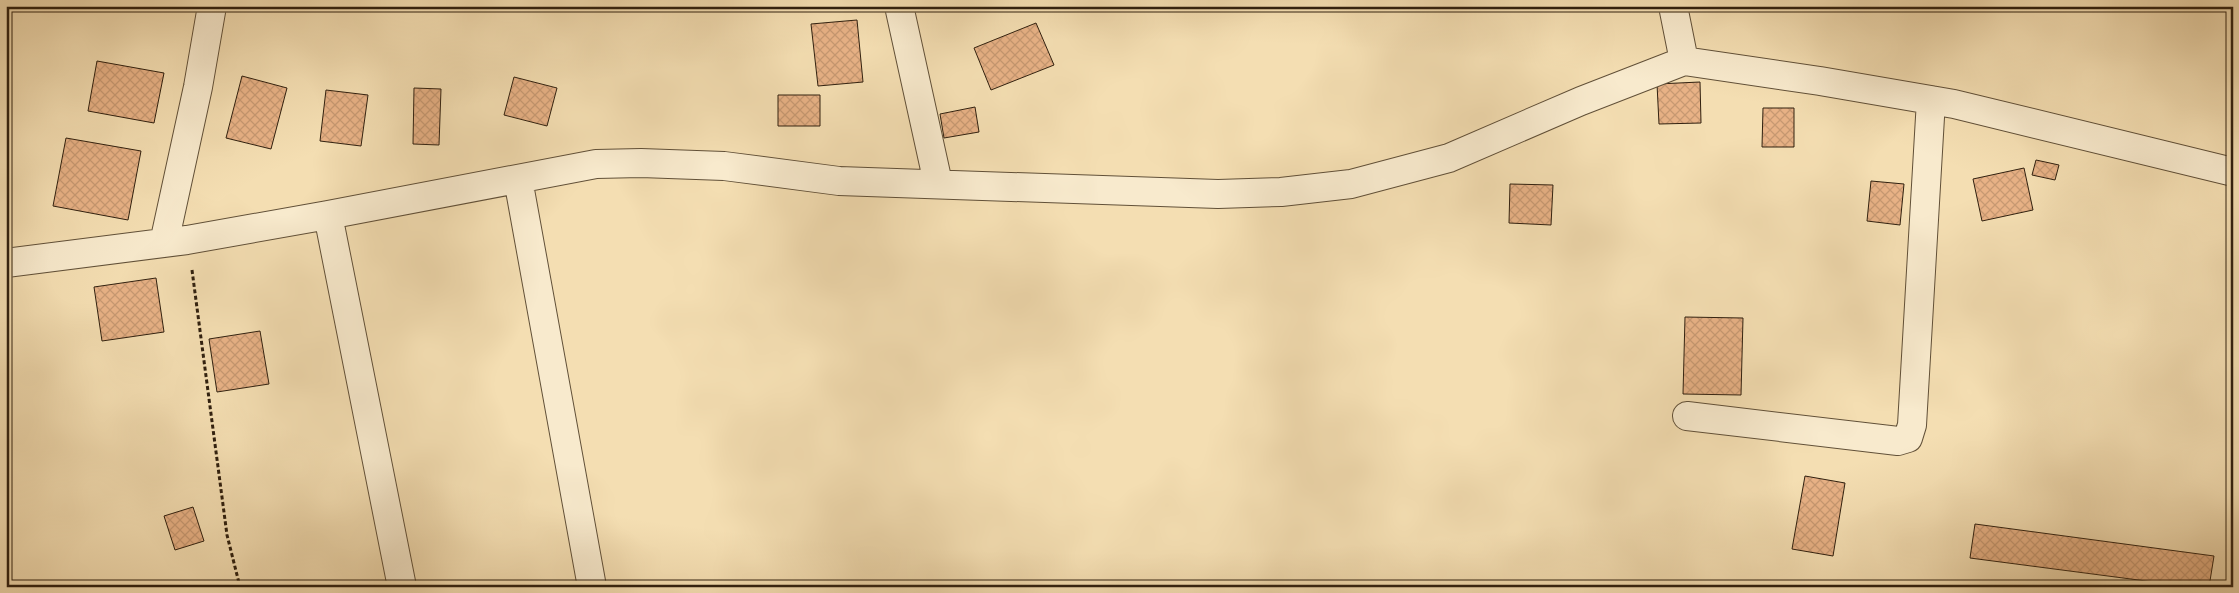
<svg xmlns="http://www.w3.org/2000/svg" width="2239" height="593" font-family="'IM FELL DW Pica',serif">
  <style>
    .building { fill: url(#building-cross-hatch); stroke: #30200f }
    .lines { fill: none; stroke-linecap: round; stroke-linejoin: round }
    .street-casing { stroke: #615038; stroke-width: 30 }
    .path { stroke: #30200f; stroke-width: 3; stroke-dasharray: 4 2.5; stroke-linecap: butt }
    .street { stroke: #f8eacd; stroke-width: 28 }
  </style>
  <defs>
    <pattern id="building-cross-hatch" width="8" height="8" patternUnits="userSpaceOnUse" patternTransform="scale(1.25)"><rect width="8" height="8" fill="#e8b286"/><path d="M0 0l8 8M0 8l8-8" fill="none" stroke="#c79972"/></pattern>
  </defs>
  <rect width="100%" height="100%" fill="#f4deb2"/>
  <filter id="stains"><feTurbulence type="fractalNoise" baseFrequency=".004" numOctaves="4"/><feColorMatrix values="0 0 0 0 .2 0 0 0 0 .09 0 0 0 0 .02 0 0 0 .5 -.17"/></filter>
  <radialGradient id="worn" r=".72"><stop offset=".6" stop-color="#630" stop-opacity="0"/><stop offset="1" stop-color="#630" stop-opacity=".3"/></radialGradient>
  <!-- building -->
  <path class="building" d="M857 20 863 82 818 86 811 24Z
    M1036 23 1054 65 991 90 974 48Z
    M97 61 164 73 154 123 88 111Z
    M242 76 287 88 271 149 226 138Z
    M514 77 557 88 547 126 504 115Z
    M1700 82 1701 123 1659 124 1657 84Z
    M414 88 441 89 439 145 413 144Z
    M326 90 368 95 361 146 320 141Z
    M778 95H820V126H778Z
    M975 107 979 132 944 138 940 114Z
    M1763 108H1794V147H1762Z
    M66 138 141 151 128 220 53 206Z
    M2036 160 2059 165 2055 180 2032 175Z
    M2024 168 2033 210 1982 221 1973 179Z
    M1871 181 1904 184 1900 225 1867 221Z
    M1510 184 1553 185 1551 225 1509 223Z
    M156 278 164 332 102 341 94 287Z
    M1685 317 1743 318 1741 395 1683 394Z
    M260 331 269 384 217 392 209 339Z
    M1805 476 1845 483 1833 556 1792 549Z
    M193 507 204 541 175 550 164 516Z
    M1975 524 2214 556 2209 587H2192L1970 558Z"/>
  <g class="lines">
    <defs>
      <path id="street" d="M899 6 938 183
        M1673 6 1684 61
        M518 179 592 587
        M328 215 402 587
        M164 243 198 87 212 6
        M6 263 187 240 328 215 596 164 641 163 724 166 839 181 1218 194 1281 192 1351 184 1449 158 1581 101 1684 61 1820 81 1954 104 2233 172
        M1687 416 1898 441 1908 438 1912 425 1931 100"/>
    </defs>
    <!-- street casing -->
    <use href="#street" class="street-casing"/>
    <!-- path -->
    <path class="path" d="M192 270 227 535 240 587"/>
    <!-- street -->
    <use href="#street" class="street"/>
  </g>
  <!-- margin -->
  <rect width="2239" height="593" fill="none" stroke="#f4deb2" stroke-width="25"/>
  <rect x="8" y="8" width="2224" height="578" fill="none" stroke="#30200f" stroke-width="2.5"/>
  <rect x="12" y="12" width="2214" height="568" fill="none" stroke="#30200f"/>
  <rect width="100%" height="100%" filter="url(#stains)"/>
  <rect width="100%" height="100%" fill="url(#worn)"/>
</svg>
